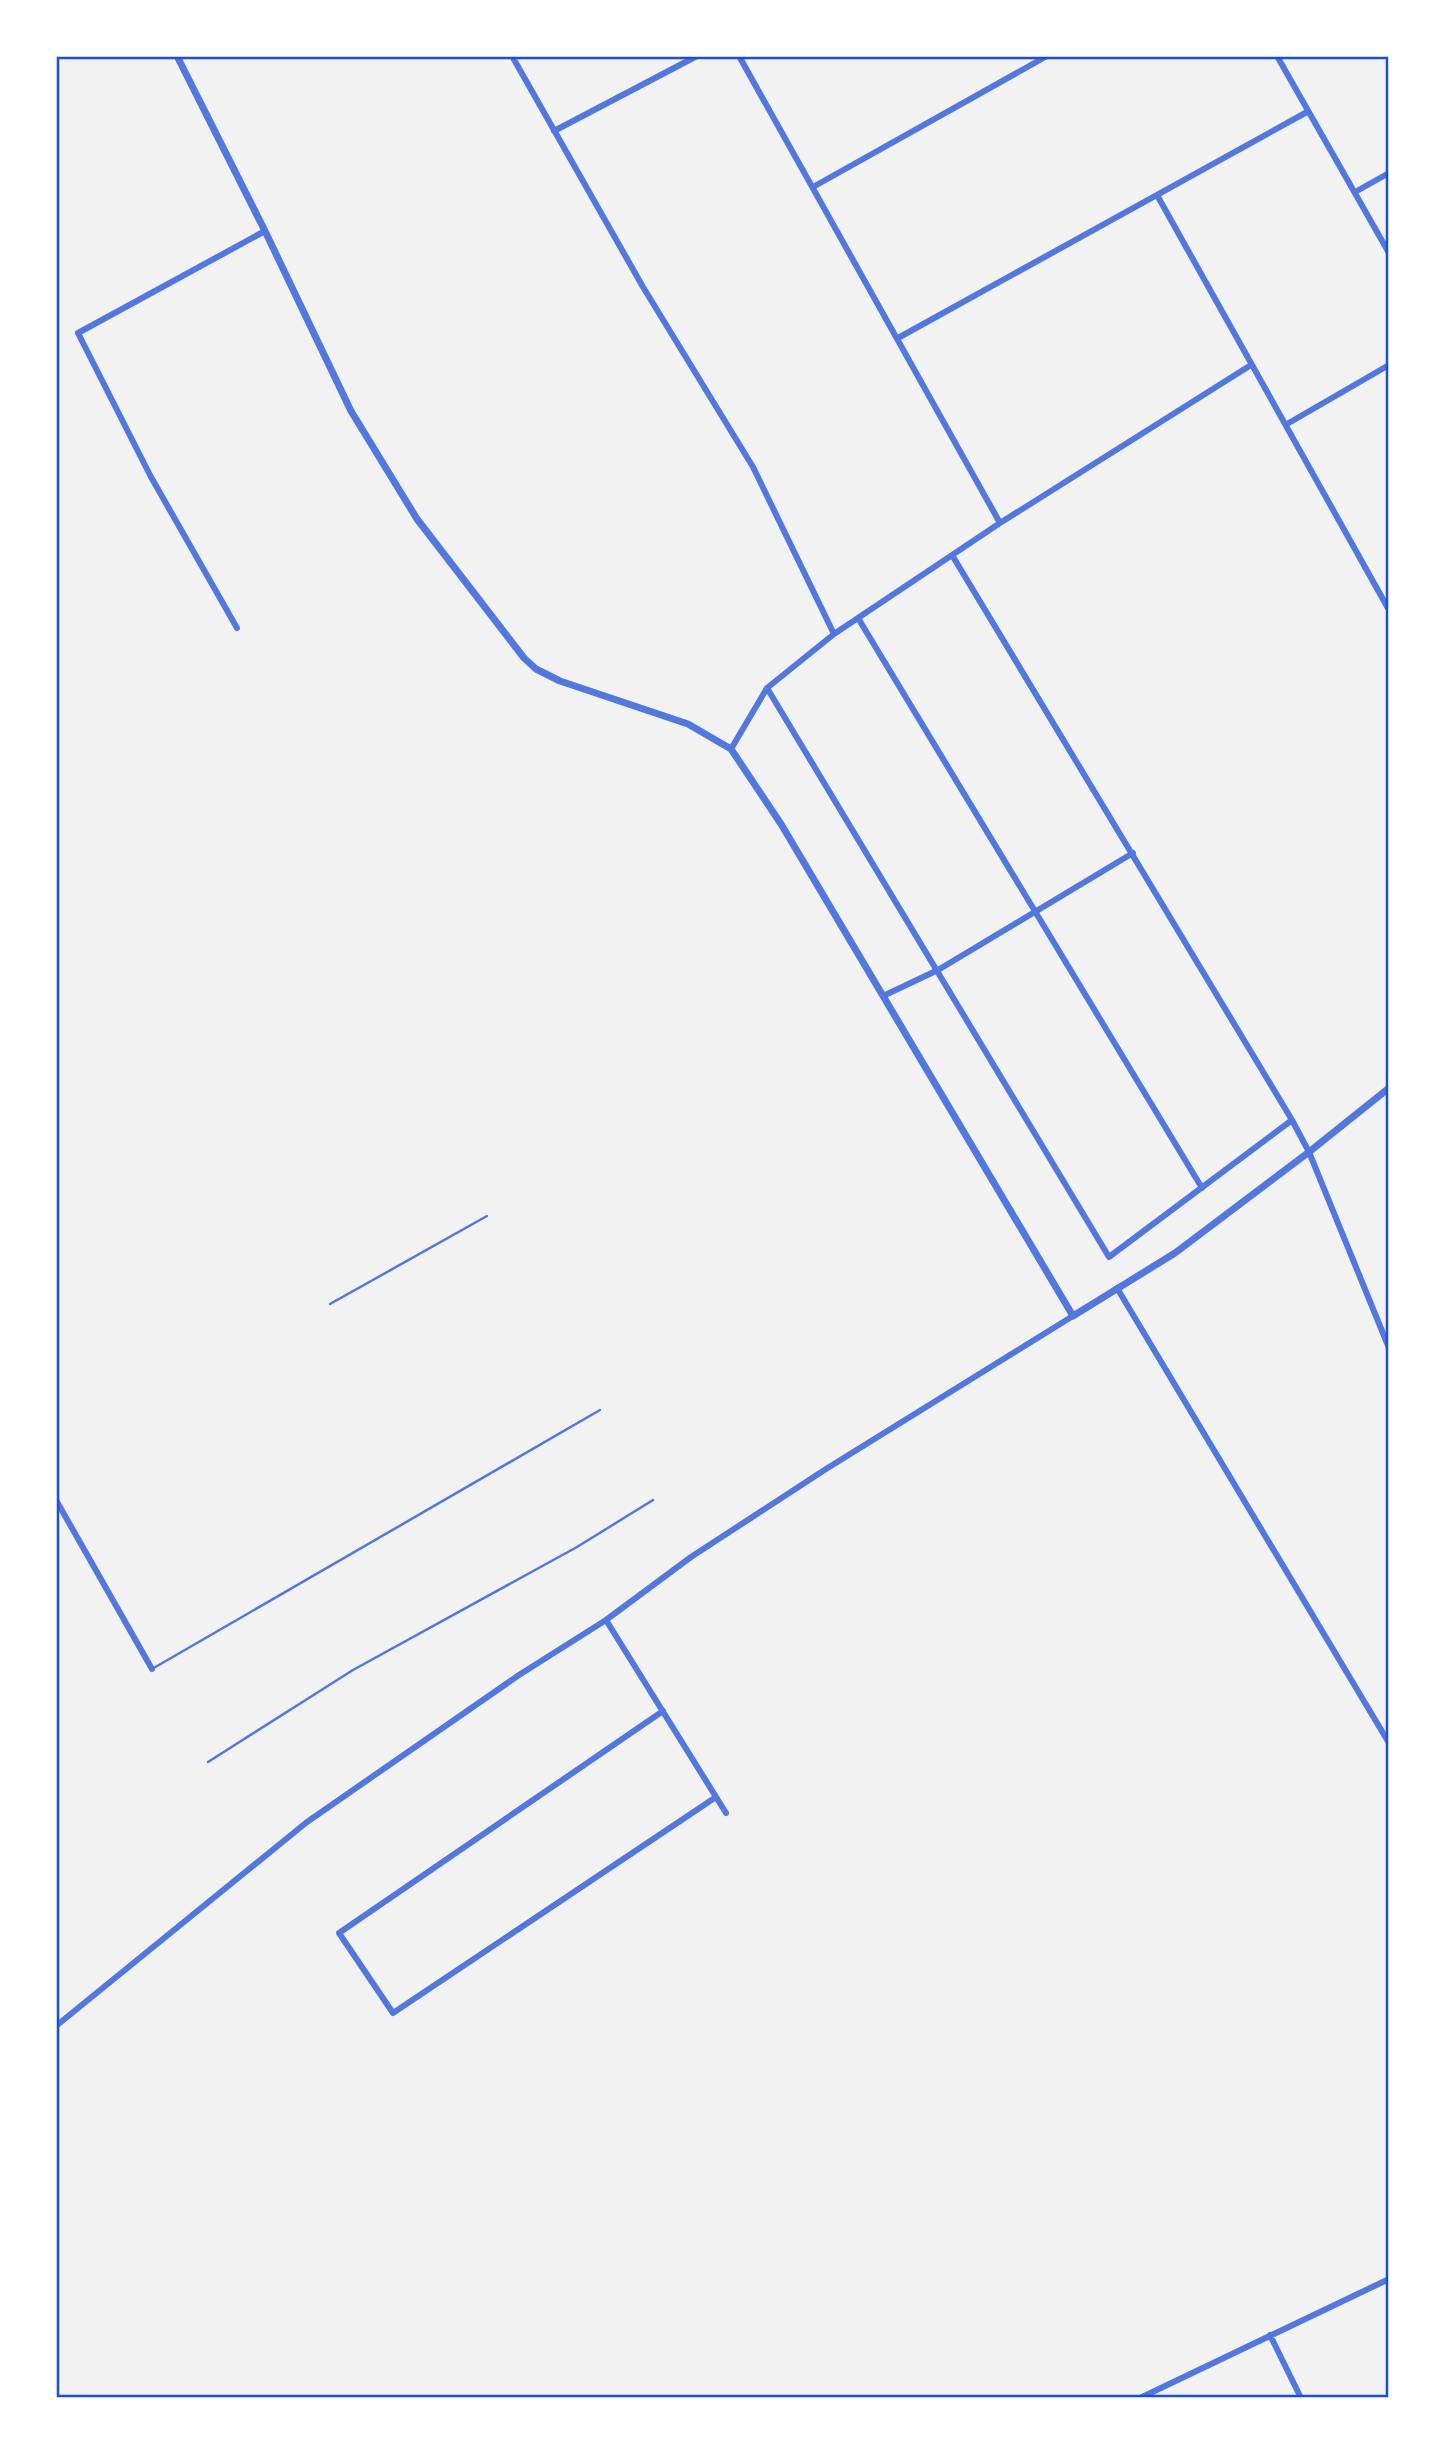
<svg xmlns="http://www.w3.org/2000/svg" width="1445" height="2454" font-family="'PT Sans',sans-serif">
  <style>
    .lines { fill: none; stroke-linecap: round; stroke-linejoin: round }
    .service { stroke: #5277de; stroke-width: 2.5 }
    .minor { stroke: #5277de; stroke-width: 6 }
    .tertiary { stroke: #5277de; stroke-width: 7 }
    .neatline { fill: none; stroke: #1d4ed8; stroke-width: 2.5 }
  </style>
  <rect width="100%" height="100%" fill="#f2f2f2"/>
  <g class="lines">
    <!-- service -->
    <path class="service" d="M330 1304 487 1216
      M152 1669 600 1410
      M208 1762 353 1670 577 1547 653 1500"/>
    <!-- minor -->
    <path class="minor" d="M512 56 643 287 753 467 834 634
      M739 56 1000 523
      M1277 56 1389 253
      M554 131 697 56
      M813 187 1047 56
      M1355 192 1389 173
      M1157 195 1389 610
      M898 338 1307 112
      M1287 424 1389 365
      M952 555 1292 1120 1309 1152 1389 1348
      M858 618 1202 1188
      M237 628 151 477 78 333 265 231
      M767 688 1109 1257 1292 1120
      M731 749 767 688 834 634 1000 523 1251 365
      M883 996 938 970 1133 853
      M1117 1288 1389 1743
      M56 1500 152 1669
      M606 1620 726 1813
      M663 1711 339 1933 393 2013 716 1797
      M56 2026 307 1822 519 1675 606 1620 691 1557 826 1469 1073 1316
      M1270 2335 1301 2398
      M1140 2398 1389 2279"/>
    <!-- tertiary -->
    <path class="tertiary" d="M177 56 265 231 351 411 417 519 524 658 536 669 560 681 688 724 731 749 781 824 1073 1316 1175 1253 1309 1152 1389 1088"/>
  </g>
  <!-- border -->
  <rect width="1445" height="2454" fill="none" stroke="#ffffff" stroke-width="116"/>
  <rect x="58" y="58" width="1329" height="2338" class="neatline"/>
</svg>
